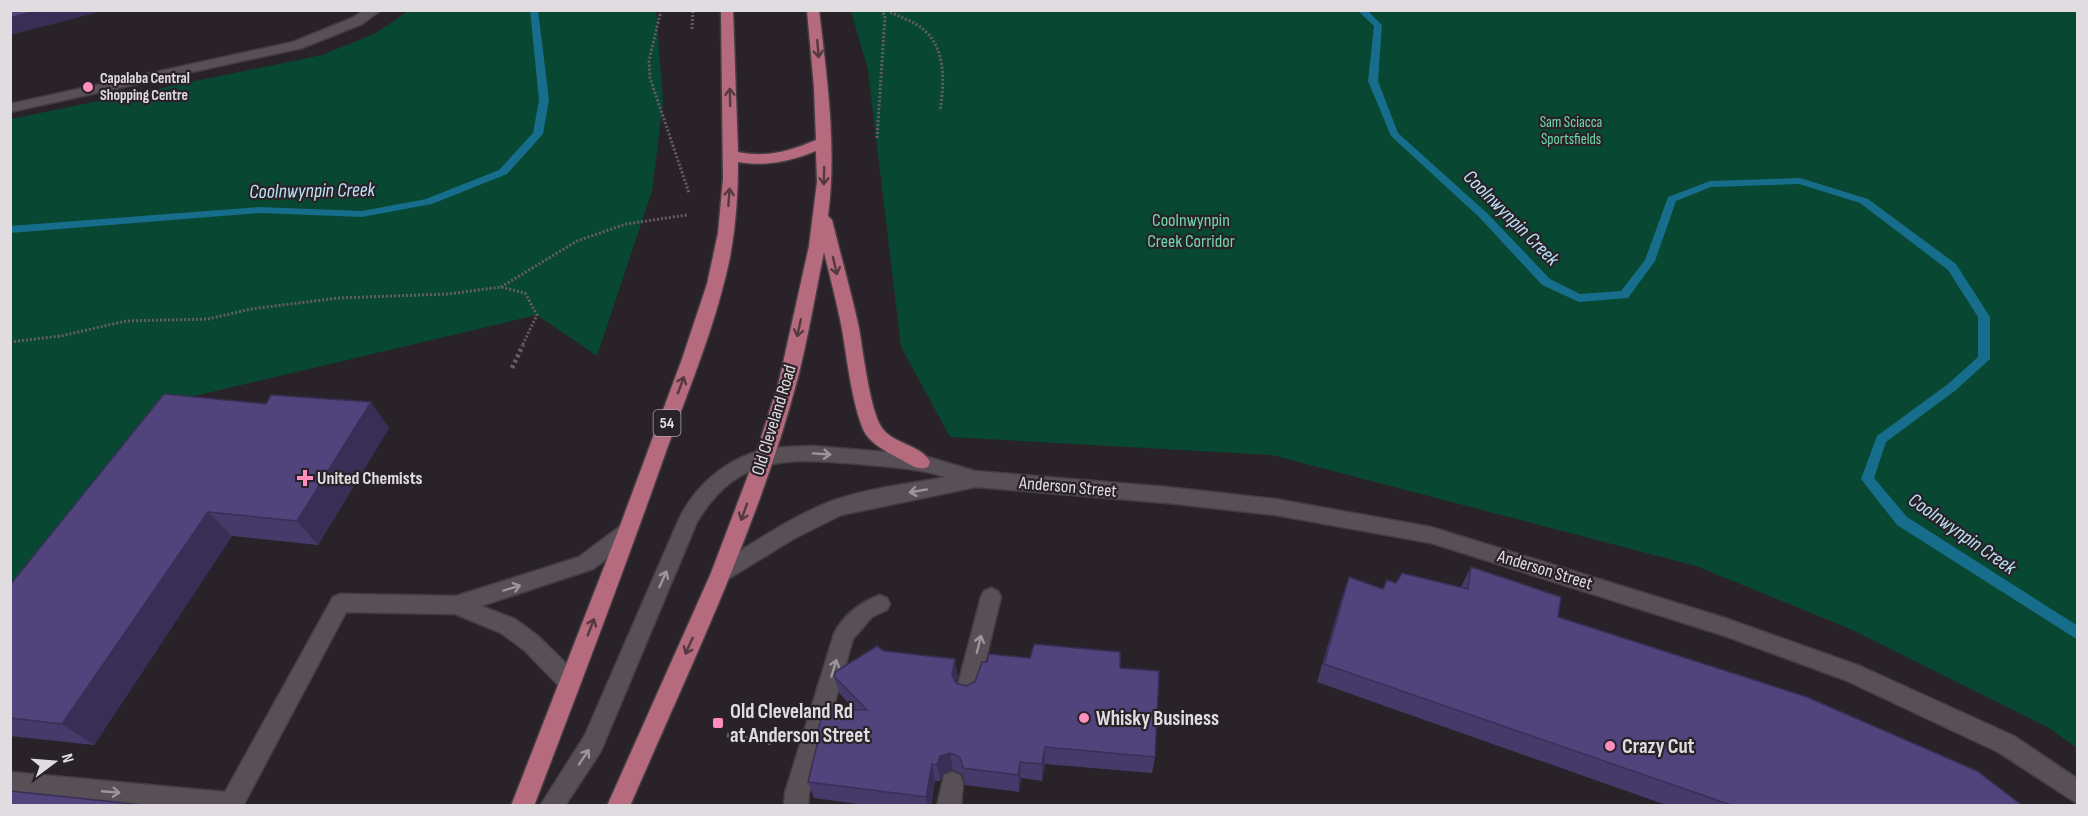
<svg xmlns="http://www.w3.org/2000/svg" width="2088" height="816" font-family="'Sofia Sans Condensed',sans-serif">
  <style>
    .green { fill: #084731 }
    .lines { fill: none; stroke-linecap: round; stroke-linejoin: round }
    .stream { fill: #166d8c; fill-rule: evenodd }
    .lane-casing { stroke: #443e43; stroke-width: 3 }
    .street-casing { stroke: #443e43; stroke-width: 3 }
    .primary-casing { stroke: #443e43; stroke-width: 3 }
    .path-far1 { stroke: #645d63; stroke-width: 3; stroke-dasharray: 2 2; stroke-linecap: butt }
    .path { stroke: #645d63; stroke-width: 4.5; stroke-dasharray: 3 3; stroke-linecap: butt }
    .lane { fill: #584f57; fill-rule: evenodd }
    .street { fill: #584f57; fill-rule: evenodd }
    .primary { fill: #b56b7d; fill-rule: evenodd }
    .wall { fill: #463a6a }
    .shaded-wall { fill: #392f56 }
    .building { fill: #51437b; stroke: #392f56; stroke-width: 1.5 }
    .oneway { stroke: #543842 }
    .oneway2 { stroke: #9c969c }
    .poi-dot { fill: #fd8ebe; stroke: #2a2229; stroke-width: 2 }
    .labels { text-anchor: middle; dominant-baseline: central; stroke-width: 4.5; stroke-linejoin: round; paint-order: stroke }
    .far-poi-label { font-size: 15px; font-weight: bold; fill: #e1dce0; stroke: #2a2229; text-anchor: start }
    .far-park-label { font-size: 15px; fill: #6edaab; stroke: #2a2229 }
    .shield { fill: #2a2229; stroke: #aaa4a9; stroke-width: 1.5 }
    .shield-label { font-size: 16px; font-weight: bold; fill: #e1dce0 }
    .park-label { font-size: 18px; fill: #6edaab; stroke: #2a2229 }
    .street-label { font-size: 18px; fill: #e1dce0; stroke: #2a2229 }
    .poi-label { font-size: 18px; font-weight: bold; fill: #e1dce0; stroke: #2a2229; text-anchor: start }
    .water-label { font-size: 20px; font-style: italic; fill: #bbe3f6; stroke: #2a2229 }
    .near-poi-label { font-size: 21px; font-weight: bold; fill: #e1dce0; stroke: #2a2229; text-anchor: start }
  </style>
  <rect width="100%" height="100%" fill="#2a2229"/>
  <!-- green -->
  <path class="green" d="M408 11H656L663 102 652 191 597 356 537 315 165 403 11 599V119L322 55 376 33Z
    M851 11H2077V748L2049 728 1848 628 1696 566 1272 455 950 437 901 347 868 70Z"/>
  <g class="lines">
    <!-- stream -->
    <path class="stream" d="M530 10H538L549 100 543 134 507 174 432 204 362 217 260 213 10 233V226L260 207 362 211 426 199 499 170 533 133 539 100Z
      M1357 10H1367L1382 25 1378 81 1398 133 1487 213 1550 279 1580 294 1621 291 1645 260 1668 197 1710 181 1800 178 1868 199 1956 264 1990 317V359L1956 390 1886 442 1874 478 1907 517 2078 626V640L1897 525 1861 479 1877 436 1948 384 1978 357V317L1948 270 1860 203 1799 184 1711 187 1676 201 1655 261 1628 298 1579 302 1542 285 1479 217 1391 136 1368 81 1374 26Z"/>
    <defs>
      <path id="lane" d="M365 10H381L362 24 302 48 10 112V104L293 42 352 18Z
        M626 525 633 527 636 533 633 539 593 569 481 606 515 619 538 636 578 675 581 682 578 689 570 692 562 689 524 650 501 633 455 614 346 612 243 806H127L10 794V772L225 792 333 597 340 594 456 596 579 557 619 527Z
        M991 588 998 591 1001 597 978 692 975 699 967 702 959 699 956 692 981 597 984 591Z
        M880 595 887 598 890 604 887 610 872 617 853 639 809 793 808 806H784L785 793 834 634C843 615 861 602 880 595Z
        M952 772 960 775 963 783 961 806H937L944 775Z"/>
      <path id="street" d="M813 446 921 455 975 471 1167 487 1275 499 1431 527 1725 618 1860 666 2014 736 2078 779V804L1998 752 1845 680 1725 636 1431 543 1275 515 1167 503 976 487 841 515 795 538 728 579 721 582 714 579 711 573 714 567C752 544 790 517 832 501 868 488 908 484 946 477 917 468 889 467 859 464 788 458 738 454 697 522L601 751 565 806H540L585 735 679 519C696 485 725 460 762 450 778 446 797 447 813 446Z"/>
      <path id="primary" d="M721 10H733L738 152C767 158 790 151 816 140L814 88 807 10H819C827 79 837 148 828 216L832 220C841 256 851 292 859 328 863 351 870 411 882 428 893 444 922 445 930 462L928 467C918 471 911 465 902 460 891 454 876 447 868 437 854 421 846 352 842 329 837 303 830 277 824 252 815 295 808 339 797 381 758 528 690 667 630 806H607L711 573 755 457 779 381 809 246 817 182 816 151C791 161 766 167 738 162 738 193 736 225 730 257 716 326 687 393 663 460 622 576 578 691 534 806H511L620 526 682 359 707 284 718 233 723 179Z"/>
    </defs>
    <!-- lane casing -->
    <use href="#lane" class="lane-casing"/>
    <!-- street casing -->
    <use href="#street" class="street-casing"/>
    <!-- primary casing -->
    <use href="#primary" class="primary-casing"/>
    <!-- path-far1 -->
    <path class="path-far1" d="M661 10 649 61 650 78 689 193
      M887 10C899 17 914 21 924 30 947 50 944 85 940 111
      M692 29 693 10
      M877 138 885 16 881 10
      M501 287 577 241 626 224 687 215
      M10 342 61 336 126 321 208 319 251 309 338 298 448 294 501 287 525 293 537 315 522 346"/>
    <!-- path -->
    <path class="path" d="M512 368 523 345
      M727 735 771 743"/>
    <!-- lane -->
    <use href="#lane" class="lane"/>
    <!-- street -->
    <use href="#street" class="street"/>
    <!-- primary -->
    <use href="#primary" class="primary"/>
  </g>
  <!-- wall -->
  <path class="wall" d="M389 428 318 545 232 536 94 745 10 736V585Z
    M1471 567 1558 617 2023 806H1669L1317 682 1342 597 1349 577 1383 589 1396 583 1461 587Z
    M884 651 958 677 956 683 966 686 1120 668 1155 757 1152 773 1045 764 1042 781 1021 778 1019 792 965 785 962 774 953 770 943 773 940 781H935L931 806H872L814 798 808 782 817 746 815 741 855 710 840 694 834 676Z"/>
  <!-- shaded-wall -->
  <path class="shaded-wall" d="M39 10H107L10 35V18Z
    M371 402 389 428 318 545 297 521Z
    M208 512 232 536 94 745 62 724Z
    M955 659 958 677 954 693 952 675Z
    M1045 747V764L1042 781V764Z
    M950 753 953 770 943 773 940 781 937 765 940 756Z
    M1020 762 1021 778 1019 792 1018 775Z
    M932 764 935 781 931 806H928L926 797Z"/>
  <!-- building -->
  <path class="building" d="M10 10H39L10 18Z
    M164 394 266 404 271 395 371 402 297 521 208 512 62 724 10 718V585Z
    M1471 567 1561 597 1558 617 1807 697 1977 771 2023 806H1734L1324 664 1349 577 1383 589 1387 580 1396 583 1402 573 1468 589Z
    M1034 644 1120 652V668L1159 671 1155 757 1045 747 1042 764 1020 762 1018 775 963 768 960 757 950 753 940 756 937 765 932 764 926 797 808 782 818 741H815L824 709 867 710 834 676 835 672 877 646 884 651 955 659 952 675 956 683 966 686 975 682 982 662H987L989 654 1030 658Z
    M10 791 153 806H10Z"/>
  <!-- one-way arrows -->
  <defs><path id="oneway-shaft" d="M-6 0H5M1.5-3L5.5 0L1.5 3" fill="none" stroke-width="1.6" stroke-linecap="round" stroke-linejoin="round" transform="scale(1.5)"/></defs>
  <g class="oneway">
    <use href="#oneway-shaft" transform="translate(818 49) rotate(85)"/>
    <use href="#oneway-shaft" transform="translate(730 97) rotate(-91)"/>
    <use href="#oneway-shaft" transform="translate(824 176) rotate(91)"/>
    <use href="#oneway-shaft" transform="translate(729 197) rotate(-86)"/>
    <use href="#oneway-shaft" transform="translate(835 266) rotate(77)"/>
    <use href="#oneway-shaft" transform="translate(799 328) rotate(102)"/>
    <use href="#oneway-shaft" transform="translate(681 385) rotate(-70)"/>
    <use href="#oneway-shaft" transform="translate(744 512) rotate(110)"/>
    <use href="#oneway-shaft" transform="translate(591 627) rotate(-69)"/>
    <use href="#oneway-shaft" transform="translate(689 646) rotate(114)"/>
  </g>
  <g class="oneway2">
    <use href="#oneway-shaft" transform="translate(822 454) rotate(4)"/>
    <use href="#oneway-shaft" transform="translate(918 491) rotate(170)"/>
    <use href="#oneway-shaft" transform="translate(663 579) rotate(-66)"/>
    <use href="#oneway-shaft" transform="translate(512 588) rotate(-17)"/>
    <use href="#oneway-shaft" transform="translate(979 644) rotate(-76)"/>
    <use href="#oneway-shaft" transform="translate(834 668) rotate(-73)"/>
    <use href="#oneway-shaft" transform="translate(584 757) rotate(-56)"/>
    <use href="#oneway-shaft" transform="translate(111 792) rotate(5)"/>
  </g>
  <!-- markers -->
  <g class="poi-dot">
    <circle cx="88" cy="87" r="6"/>
    <path d="M302 469h6v6h6v6h-6v6h-6v-6h-6v-6h6z"/>
    <circle cx="1084" cy="718" r="6"/>
    <rect x="712" y="717" width="12" height="12" rx="3"/>
    <circle cx="1610" cy="746" r="6"/>
  </g>
  <g class="labels">
    <!-- far-poi labels -->
    <g class="far-poi-label">
      <text x="100" y="78">Capalaba Central<tspan x="100" dy="17">Shopping Centre</tspan></text>
    </g>
    <!-- far-park labels -->
    <g class="far-park-label">
      <text x="1571" y="122">Sam Sciacca<tspan x="1571" dy="17">Sportsfields</tspan></text>
    </g>
    <!-- shield labels -->
    <rect class="shield" x="653.5" y="410" width="27" height="26" rx="4.5"/>
    <g class="shield-label">
      <text x="667" y="423">54</text>
    </g>
    <!-- park labels -->
    <g class="park-label">
      <text x="1191" y="220">Coolnwynpin<tspan x="1191" dy="21">Creek Corridor</tspan></text>
    </g>
    <!-- street labels -->
    <g class="street-label">
      <text transform="translate(774 420) rotate(-73)">Old Cleveland Road</text>
      <text transform="translate(1068 487) rotate(5)">Anderson Street</text>
      <text transform="translate(1545 570) rotate(17)">Anderson Street</text>
    </g>
    <!-- poi labels -->
    <g class="poi-label">
      <text x="317" y="478">United Chemists</text>
    </g>
    <!-- water labels -->
    <g class="water-label">
      <text transform="translate(312 191) rotate(-1)">Coolnwynpin Creek</text>
      <text transform="translate(1511 218) rotate(45)">Coolnwynpin Creek</text>
      <text transform="translate(1962 534) rotate(35)">Coolnwynpin Creek</text>
    </g>
    <!-- near-poi labels -->
    <g class="near-poi-label">
      <text x="730" y="711">Old Cleveland Rd<tspan x="730" dy="24">at Anderson Street</tspan></text>
      <text x="1096" y="718">Whisky Business</text>
      <text x="1622" y="746">Crazy Cut</text>
    </g>
  </g>
  <!-- border -->
  <rect width="2088" height="816" fill="none" stroke="#e1dce0" stroke-width="24"/>
  <!-- north arrow -->
  <g transform="translate(54 762) rotate(74)" stroke="#2a2229" stroke-width="4.5" paint-order="stroke">
  <path d="M0-4.5L10 22L0 15L-10 22Z" fill="#e1dce0"/>
  <text y="-9" font-size="16" font-weight="bold" text-anchor="middle" fill="#e1dce0">N</text>
  </g>
</svg>
